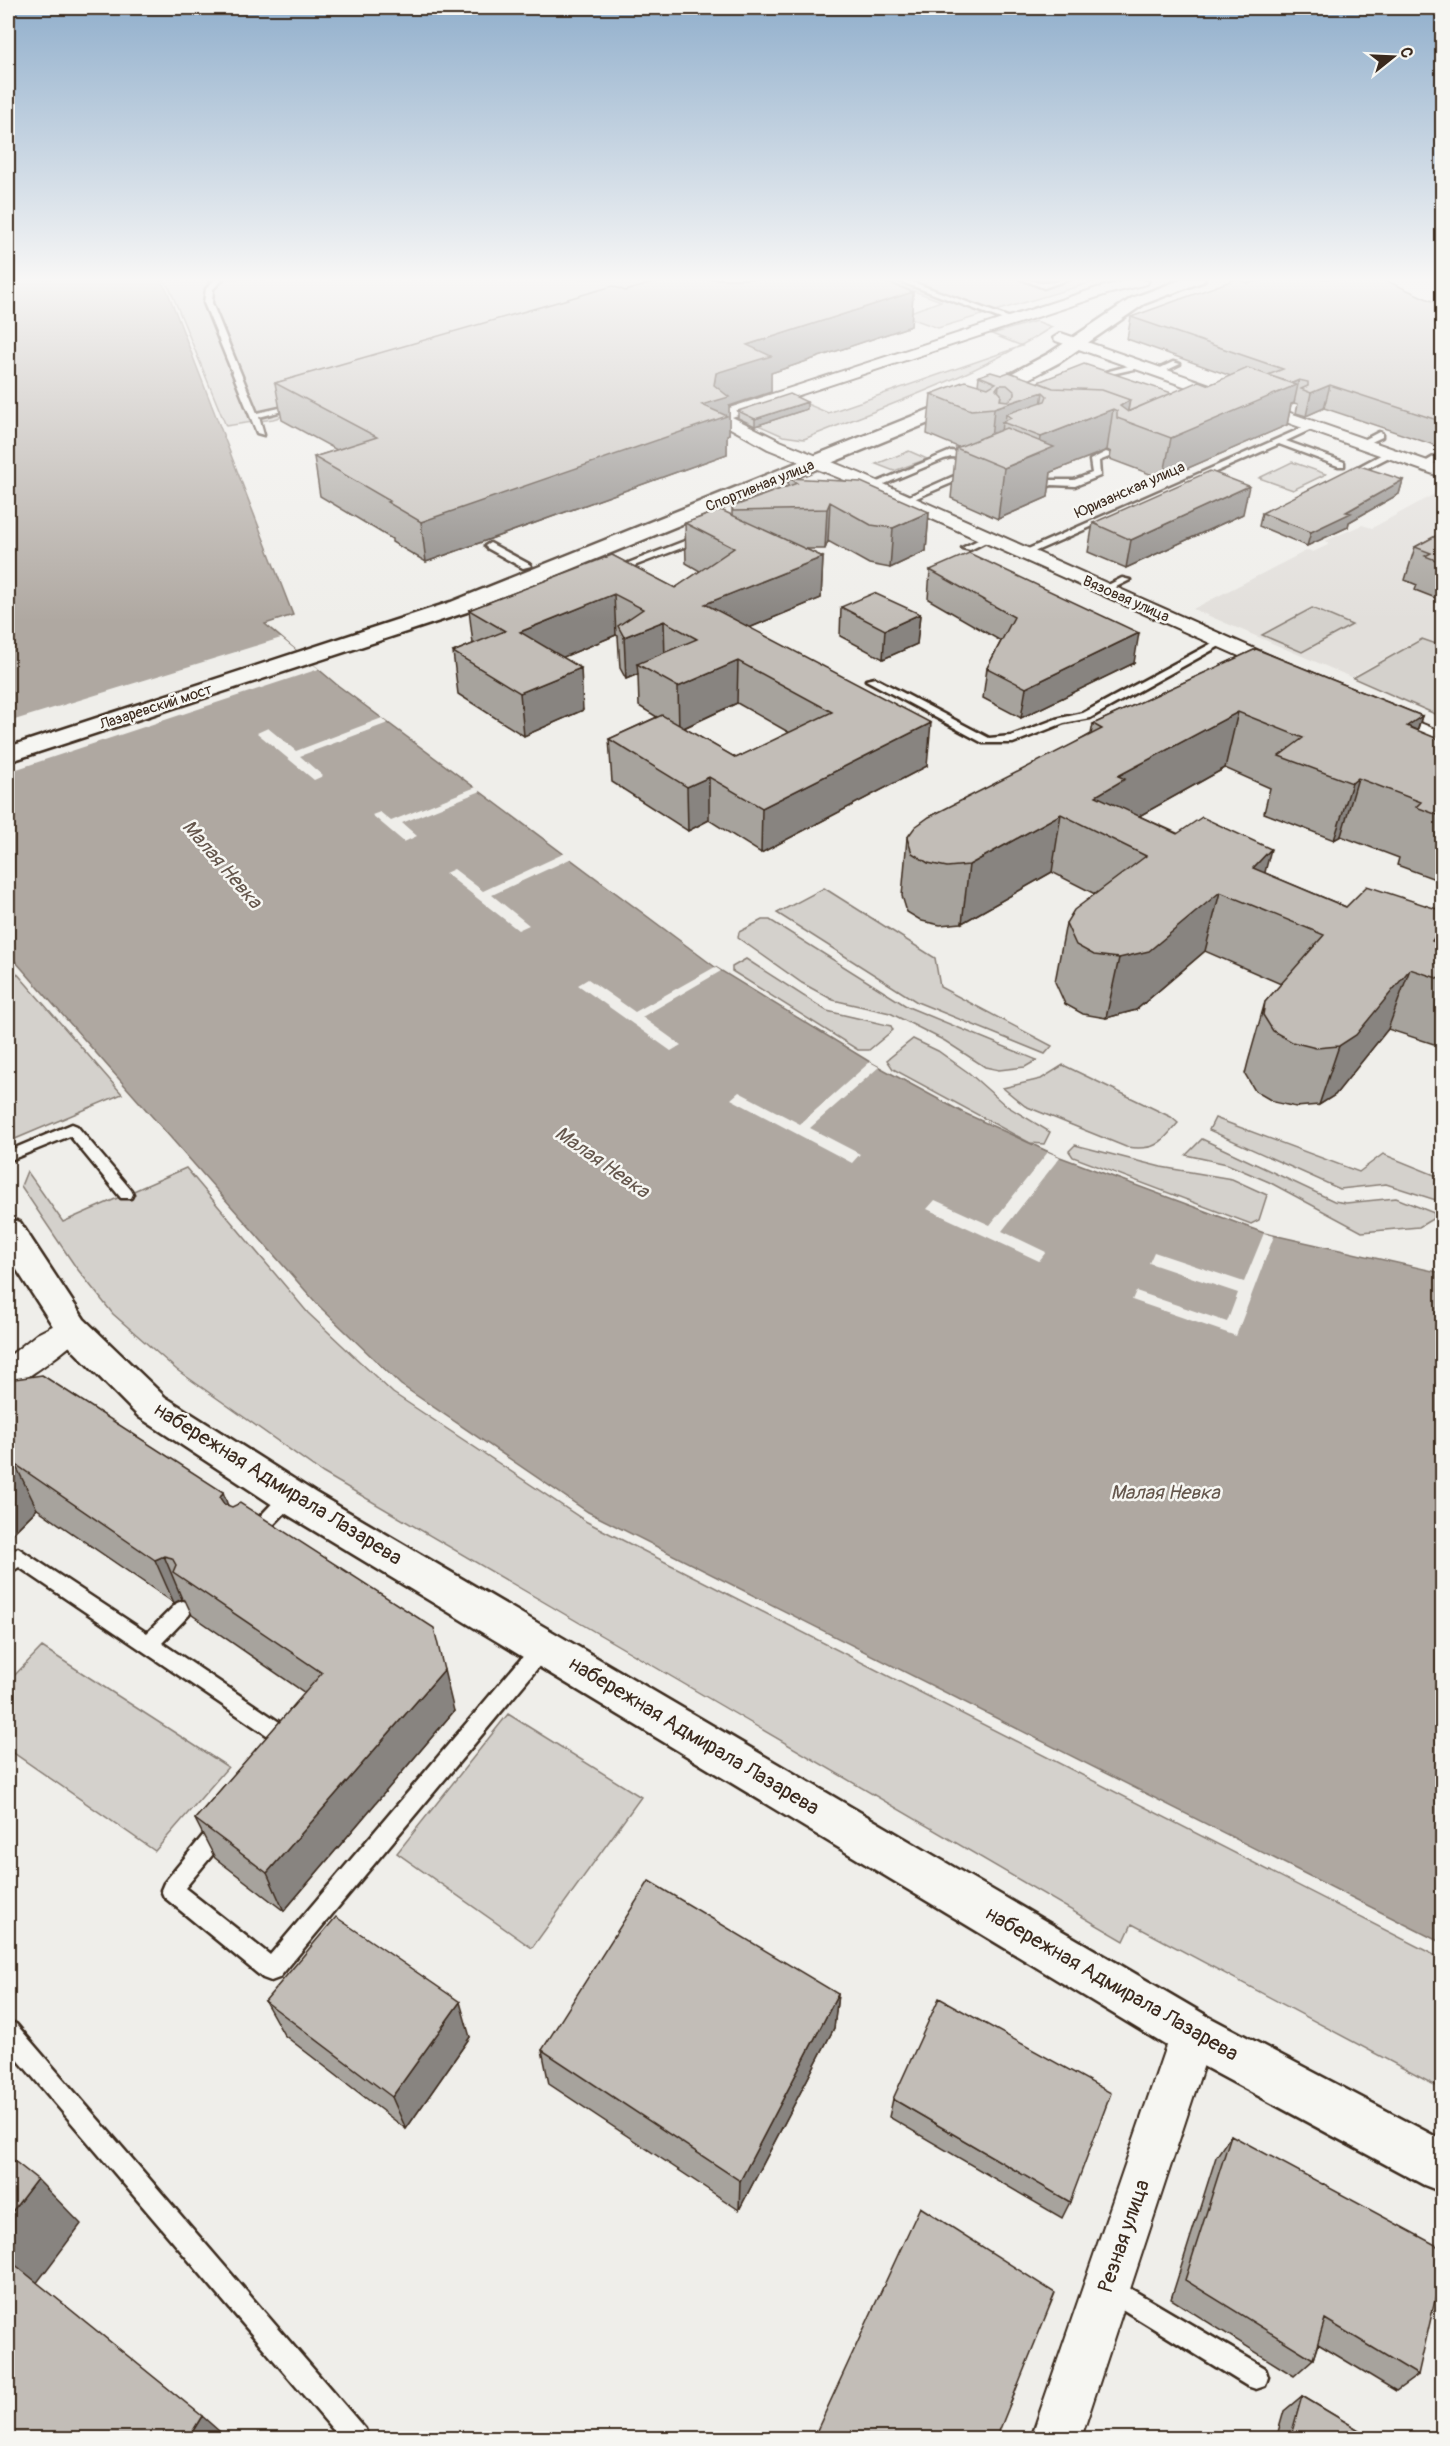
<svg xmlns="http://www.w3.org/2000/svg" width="1450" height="2446" font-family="Pangolin,sans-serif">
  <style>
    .built { fill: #e2dfdb }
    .green { fill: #d4d1cc; stroke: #887e75; stroke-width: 1.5 }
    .water { fill: #afa8a1; stroke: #81766d; stroke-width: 1.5 }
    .pier { fill: #efeeea }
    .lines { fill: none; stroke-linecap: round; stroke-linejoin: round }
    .lane-casing { stroke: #3b2a1e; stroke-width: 5 }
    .street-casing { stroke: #3b2a1e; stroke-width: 4 }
    .secondary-casing { stroke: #3b2a1e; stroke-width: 5 }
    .lane { fill: #f6f6f2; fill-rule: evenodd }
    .street { fill: #f6f6f2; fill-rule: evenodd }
    .secondary { fill: #f6f6f2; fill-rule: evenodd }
    .wall { fill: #a7a39d; stroke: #3b2a1e; stroke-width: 1.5; fill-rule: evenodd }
    .shaded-wall { fill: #888480; stroke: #3b2a1e; stroke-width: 1.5 }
    .building { fill: #c2bdb7; stroke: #3b2a1e; stroke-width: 1.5; fill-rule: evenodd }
    .labels { text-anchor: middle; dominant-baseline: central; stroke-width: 5; stroke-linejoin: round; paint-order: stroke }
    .far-street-label { font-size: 15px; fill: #3b2a1e; stroke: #f6f6f2 }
    .water-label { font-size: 20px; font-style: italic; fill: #64564c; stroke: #f6f6f2 }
    .near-street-label { font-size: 21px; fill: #3b2a1e; stroke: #f6f6f2 }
  </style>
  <rect width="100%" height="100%" fill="#efeeea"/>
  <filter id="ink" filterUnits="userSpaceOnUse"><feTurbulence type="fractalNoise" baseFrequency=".0167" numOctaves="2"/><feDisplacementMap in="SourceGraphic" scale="12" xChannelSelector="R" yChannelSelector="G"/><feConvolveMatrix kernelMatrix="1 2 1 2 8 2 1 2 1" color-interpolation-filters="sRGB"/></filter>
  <g filter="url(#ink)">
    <!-- built -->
    <path class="built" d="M1442 490V639L1436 643 1422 638 1351 677 1193 609 1308 550 1313 552 1330 544 1325 541 1362 525 1372 528Z"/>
    <!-- green -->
    <path class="green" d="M163 279H747L273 419 226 426 170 289Z
      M881 279H1103L938 328 902 315 941 301Z
      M1036 321 1052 327C975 376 888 405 804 439L783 436 745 419 798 400 828 413 1022 346 992 334Z
      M909 451 927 459 894 471 876 464Z
      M1292 462 1326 474 1293 490 1259 478Z
      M1312 608 1352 625 1302 652 1262 635Z
      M1422 639 1442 646V717L1353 678Z
      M824 888 935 958 940 987 1052 1046 1045 1054 917 1002 777 913Z
      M762 920H770L908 1007 1037 1060 1025 1067 999 1070 985 1067 945 1041 890 1013 833 1000 802 983 738 938 739 932Z
      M746 959 827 1011 891 1026 893 1030 869 1050H858L732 971V967Z
      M8 963 122 1094 8 1142Z
      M913 1039 938 1051 969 1073 1005 1105 1050 1132 1044 1144 1030 1143 893 1069 887 1060Z
      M1063 1065 1171 1117 1178 1123C1160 1144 1155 1151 1126 1147L1025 1106 1003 1088 1041 1079Z
      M1215 1118 1359 1172 1383 1154 1442 1178V1202L1386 1184 1340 1189 1209 1130Z
      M1202 1139 1334 1201 1346 1203 1396 1198 1434 1213V1218L1419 1227 1362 1232 1269 1182 1227 1164 1186 1155Z
      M1075 1145 1161 1167 1232 1179 1267 1195 1259 1220 1251 1224 1073 1157 1069 1151Z
      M186 1168 308 1313 393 1393 587 1522 1442 1959V2089L1132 1924 1124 1941 323 1473 177 1370 113 1314 75 1266 21 1186 27 1171 63 1222Z
      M42 1647 228 1767 155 1851 8 1749V1682Z
      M508 1714 641 1797 532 1948 397 1853Z"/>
    <!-- water -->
    <path class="water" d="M8 279H159L167 290 293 615 265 624 336 684 715 967 870 1062 962 1112 1060 1157 1264 1233 1442 1273V1943L588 1512 401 1385 319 1306 8 953Z"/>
    <!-- pier -->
    <path class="pier" d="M281 638 319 669 8 772V722Z
      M382 718 388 723 300 756 323 776 314 780 257 733 268 728 296 751Z
      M476 787 481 791 402 823 417 836 404 842 372 815 380 812 391 821Z
      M565 853 572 858 492 895 529 925 518 930 445 873 454 869 483 891Z
      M715 967 721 971 642 1017 681 1045 671 1051 578 985 588 979 635 1012Z
      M870 1062 879 1067 810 1128 860 1154 852 1163 731 1099 739 1092 800 1124Z
      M1048 1152 1060 1157 1002 1231 1046 1252 1039 1261 927 1209 935 1200 990 1225Z
      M1264 1233 1274 1236 1236 1336 1132 1300 1136 1291 1227 1322 1238 1293 1149 1263 1154 1252 1244 1282Z"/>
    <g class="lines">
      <defs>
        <path id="lane" d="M215 279H223L213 289 212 303 257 413 298 404 302 406 259 417 264 435 257 433 204 303 206 289Z
          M894 279H904L1016 320 1009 322Z
          M1021 279C1030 279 1038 284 1045 283 1054 283 1061 279 1070 279L1044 288Z
          M1173 362 1180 364 1161 373 1154 371Z
          M1140 363 1143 367 1094 378 1090 376Z
          M1311 424 1318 426 1286 441 1344 462V466H1338L1279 444 1027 555 1019 553Z
          M1379 432 1382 433V437L1365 445 1358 443Z
          M1390 450 1394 453 1393 455 1348 478 1341 476Z
          M951 451 978 456 974 459 951 457 944 459 875 488 868 486Z
          M1106 452 1109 453V457L1099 461 1100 476 1075 486 1052 485 1038 491 1034 488 1048 480H1074L1092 473 1090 460Z
          M1437 455H1442V459L1427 467 1420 465Z
          M970 469 974 472 973 474 907 502 900 500Z
          M705 533 708 534V538L626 569 618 567Z
          M986 536 994 538 970 550 962 548Z
          M490 543 529 564 531 566 523 568 487 548 485 546Z
          M1122 578 1130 580 1108 591 1100 589Z
          M1218 640 1227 642 1090 718 1064 723 1013 743H983L866 680 875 678 989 738 1011 736 1056 719 1083 713Z
          M72 1124 77 1126 131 1190 133 1194 131 1198H121L70 1136 8 1161V1151Z
          M290 1489 296 1491 299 1496 296 1501 259 1540 253 1542 247 1540 244 1535 247 1530 284 1491Z
          M18 1548 147 1633 177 1603 183 1601 189 1603 192 1609 189 1615 162 1643 297 1734 300 1740 297 1746 290 1749 283 1746 19 1567 8 1574V1555Z
          M544 1638 551 1640 553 1646 551 1652 279 1978 271 1981 263 1978 164 1897 161 1890 164 1883 214 1822 221 1819 228 1822 231 1829 228 1836 185 1888 270 1955 537 1640Z
          M8 2021 16 2024 365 2429 368 2438H340L8 2048Z
          M1109 2276 1265 2368 1268 2377 1265 2386 1256 2389 1247 2386 1101 2296 1097 2288 1101 2280Z"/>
        <path id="street" d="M1134 279 1149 281 1147 284 1107 294 732 417 780 441 859 473 1291 665 1294 669 1291 673H1277L847 481 768 449 716 420 717 412 1097 288Z
          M1061 333 1442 466V477L1056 341 1053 338Z
          M1382 707 1442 732V746L1374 718 1371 713 1374 708Z
          M72 1316 83 1319 88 1328C82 1340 21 1384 8 1388V1357L37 1334Z
          M1192 2012 1207 2019 1214 2034 1081 2438H1031L1170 2034 1177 2019Z"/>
        <path id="secondary" d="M1183 279H1205L1202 282 1144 304 1060 362 1002 393 467 612 8 762V747L451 602 990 385 1048 354 1132 298Z
          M8 1218 20 1222 84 1319 165 1397 316 1493 1209 2017 1442 2140V2192L1424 2185 1175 2051 288 1515 139 1417 60 1337 8 1256Z"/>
      </defs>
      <!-- lane casing -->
      <use href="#lane" class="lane-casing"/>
      <!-- street casing -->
      <use href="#street" class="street-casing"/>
      <!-- secondary casing -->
      <use href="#secondary" class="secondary-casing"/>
      <!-- lane -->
      <use href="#lane" class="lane"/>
      <!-- street -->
      <use href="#street" class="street"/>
      <!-- secondary -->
      <use href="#secondary" class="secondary"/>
    </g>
    <!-- wall -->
    <path class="wall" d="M1248 283 1443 306V448L1324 408 1306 416 1296 413 1298 404 1294 403 1291 404 1287 425 1163 479 1110 459 1111 452 1107 450 1051 472 1048 497 998 519 951 498 956 448 958 447 927 434 931 394 978 385 979 376 1001 375 1038 383 1172 393 1209 385 1231 376 1127 339 1131 317Z
      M625 291 913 292 911 326 771 373V392L729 406V434L727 435V454L426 562 392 542V539L320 496 314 457 337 450 282 420 275 383Z
      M807 409 755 426 738 418V411Z
      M789 478 929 512 926 551 890 568 869 564 828 541 825 549H805L823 557 821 598 749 628 927 766 761 853 709 820 688 831 612 782 609 739 657 717 639 706 638 674 626 679 620 668 618 636 616 635 563 657 583 710 524 736 458 694 453 652 473 644 469 610 612 555 675 588 700 571 686 563 685 523 732 515V507L788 486ZM737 703 790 733 736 758 684 728Z
      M1403 480 1399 494 1349 522 1348 527 1307 546 1259 526 1262 513Z
      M1243 514 1126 568 1088 552 1093 523Z
      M1443 532V601L1415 590 1417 585 1405 580 1415 547Z
      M930 570 1134 663 1021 718 983 698 987 668 1001 641 928 599Z
      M841 607 920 614 917 644 883 659 840 636Z
      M1256 649 1422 716 1417 731 1443 741V882L1397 865 1399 858 1341 836 1334 840 1264 813 1270 788 1225 768 1139 816 1265 873 1346 907 1443 911V935L1439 944 1443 945V1047L1388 1029 1335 1095 1319 1105 1296 1107 1274 1102 1255 1091 1245 1074 1248 1062 1265 1002 1281 984 1205 951 1136 1010 1106 1018 1083 1014 1065 1004 1055 982 1066 923 1095 894 1052 872 962 923 940 925 922 921 907 912 902 896 907 838 1091 734 1093 724Z
      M8 1380 228 1505 454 1711 284 1911 215 1858 195 1819 305 1693 192 1615 185 1600 182 1599 174 1603 37 1509 8 1538Z
      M838 1994 834 2028 739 2210 549 2084 542 2050Z
      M265 2001 470 2037 406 2129 284 2035Z
      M893 2099 1070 2202 1062 2218 889 2117Z
      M1231 2135 1418 2375 1396 2391 1318 2344 1313 2359 1294 2376 1171 2299 1216 2157Z
      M1302 2396 1374 2439H1276L1284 2411Z
      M1443 2414V2439H1438Z"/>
    <!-- shaded-wall -->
    <path class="shaded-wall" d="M913 292 911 326 771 373V392L729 406V434L727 435V454L426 562 421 522 702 405 714 385 716 373 747 345Z
      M1299 380 1294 403 1291 404 1287 425 1163 479 1171 438Z
      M999 385 997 407 1001 394 1000 406 1043 392 1037 432 1006 414 1005 423 1002 422 1000 445 990 449 996 389Z
      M1330 385 1324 408 1306 416 1311 393Z
      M1130 400 1126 421 1120 406Z
      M807 402V409L755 426V419Z
      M1113 409 1107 450 1051 472 1048 497 998 519 1004 468 1039 454 1041 437Z
      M1403 480 1399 494 1349 522 1348 527 1307 546 1311 532Z
      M1249 486 1243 514 1126 568 1131 540Z
      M830 502 828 541 825 549 827 509Z
      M929 512 926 551 890 568 893 528Z
      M823 557 821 598 705 646V604Z
      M614 594 616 635 523 674 520 632Z
      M920 614 917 644 883 659 885 630Z
      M664 621 665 662 637 664 638 674 626 679 624 637Z
      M1139 633 1134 663 1021 718 1026 688Z
      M738 661 737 703 679 730 678 687Z
      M581 668 583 710 524 736 520 693Z
      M1238 712 1225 768 1116 829 1096 796 1118 776Z
      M1422 716 1404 772 1407 726Z
      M931 723 927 766 761 853 762 808Z
      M709 777V820L688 831 687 787Z
      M1358 778 1341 836 1334 840 1352 783Z
      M1061 814 1052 872 962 923 969 865Z
      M1271 849 1256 907 1253 868Z
      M1220 892 1205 951 1136 1010 1106 1018 1119 958Z
      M1443 925V935L1429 973 1432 941Z
      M1410 969 1388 1029 1335 1095 1319 1105 1339 1046Z
      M15 1464 37 1509 8 1538V1472Z
      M223 1492 239 1536 220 1498Z
      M164 1556 182 1599 174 1603 155 1560Z
      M444 1670 454 1711 284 1911 267 1873Z
      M838 1994 834 2028 739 2210 740 2181Z
      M460 2002 470 2037 406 2129 392 2097Z
      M37 2179 81 2224 36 2284 8 2260V2217Z
      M202 2416 228 2439H188Z"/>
    <!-- building -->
    <path class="building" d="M667 279H878L913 292 747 345 771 356 716 373 714 385 729 397 702 405 727 416 421 522 387 502 390 501 314 457 377 437 275 383 613 286 625 291Z
      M1236 279 1248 283 1271 279H1383L1443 306V422L1330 385 1311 393 1301 389 1308 386V382L1299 380 1292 383 1268 375 1283 369 1131 317Z
      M1084 364 1172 393 1129 411H1128L1130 400 1102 390 1053 388 1038 382Z
      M1248 368 1296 385 1171 438 1117 418V411L1113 409 1041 437 1002 422 1011 418 1006 414 1045 401 1047 396 1043 392 994 408 971 410 931 394 965 381 988 388 996 383 979 376 991 372 1001 375 1009 372 1053 388 1102 390 1130 400 1120 406 1128 412 1199 381 1209 385ZM999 385H1007L1015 392V395L1008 401 1000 400 1001 394 996 389Z
      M790 394 807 402 755 419 738 411Z
      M1006 428 1054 447 1004 468 956 448Z
      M1357 465 1403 480 1346 512 1351 513 1311 532 1262 513Z
      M1210 471 1249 486 1131 540 1093 523Z
      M789 478 861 482 929 512 893 528 871 525 830 502 827 509 733 511 732 507 797 483Z
      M721 510 823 557 705 604 931 723 762 808 709 777 687 787 609 739 662 715 736 758 832 712 738 661 678 687 637 664 697 639 664 621 624 637 618 626 643 609 614 594 520 632 581 668 520 693 453 652 505 631 469 610 612 555 675 588 734 548 685 523Z
      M1443 532V563L1425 556 1431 553 1415 547Z
      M969 553 1139 633 1026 688 987 668 1014 617 930 570Z
      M874 593 920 614 885 630 841 607Z
      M1256 649 1422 716 1407 726 1443 741V817L1416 807 1421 802 1358 778 1352 783 1279 756 1303 738 1238 712 1118 776 1125 779 1096 796 1177 834 1202 817 1271 849 1253 868 1346 907 1367 886 1443 911V925L1432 941 1443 945V980L1410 969 1356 1035 1339 1046 1316 1048 1292 1042 1273 1031 1263 1015 1265 1002 1324 935 1220 892 1149 951 1119 958 1094 955 1076 945 1066 923 1074 910 1146 856 1061 814 969 865 947 867 928 863 912 853 907 838 915 827 929 817 1102 729 1093 724Z
      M42 1375 223 1492 220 1498 224 1504 232 1507 240 1503 434 1628 444 1670 267 1873 195 1819 322 1673 173 1572 176 1565 172 1558 164 1556 155 1560 15 1464 8 1472V1380Z
      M649 1881 838 1994 740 2181 542 2050Z
      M336 1917 460 2002 392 2097 265 2001Z
      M939 1998 1111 2093 1070 2202 893 2099Z
      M1231 2135 1443 2249V2265L1418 2375 1325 2319 1313 2359 1185 2280Z
      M8 2156 37 2179 8 2217Z
      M920 2207 1055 2293 996 2439H813Z
      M8 2259 202 2416 188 2439H8Z
      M1302 2396 1374 2439H1290Z"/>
  </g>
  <!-- sky -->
  <linearGradient id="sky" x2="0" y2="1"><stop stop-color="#91afcc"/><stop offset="0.45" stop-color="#f8f7f6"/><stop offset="1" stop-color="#f8f7f6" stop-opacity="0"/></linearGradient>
  <rect width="1450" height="621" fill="url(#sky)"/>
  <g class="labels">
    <!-- far-street labels -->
    <g class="far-street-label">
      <text transform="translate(760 486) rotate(-22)">Спортивная улица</text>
      <text transform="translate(1130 490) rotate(-24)">Юризанская улица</text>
      <text transform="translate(1126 599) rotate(24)">Вязовая улица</text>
      <text transform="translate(156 707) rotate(-18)">Лазаревский мост</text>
    </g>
    <!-- water labels -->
    <g class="water-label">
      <text transform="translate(222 864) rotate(49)">Малая Невка</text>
      <text transform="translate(602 1162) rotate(35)">Малая Невка</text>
      <text x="1165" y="1492">Малая Невка</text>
    </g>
    <!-- near-street labels -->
    <g class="near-street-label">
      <text transform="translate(278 1484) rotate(32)">набережная Адмирала Лазарева</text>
      <text transform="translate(694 1736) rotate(31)">набережная Адмирала Лазарева</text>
      <text transform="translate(1112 1984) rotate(30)">набережная Адмирала Лазарева</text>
      <text transform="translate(1124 2236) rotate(-71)">Резная улица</text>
    </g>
  </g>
  <!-- margin -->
  <rect width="1450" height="2446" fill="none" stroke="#f6f6f2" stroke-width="30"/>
  <rect x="15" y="15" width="1420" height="2416" fill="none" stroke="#3b2a1e" stroke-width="2" filter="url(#ink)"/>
  <!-- north arrow -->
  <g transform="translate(1393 57) rotate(72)" stroke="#f6f6f2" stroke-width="4.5" paint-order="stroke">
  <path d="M0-4.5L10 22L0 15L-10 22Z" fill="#3b2a1e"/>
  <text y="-9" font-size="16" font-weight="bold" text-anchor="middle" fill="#3b2a1e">С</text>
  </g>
</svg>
